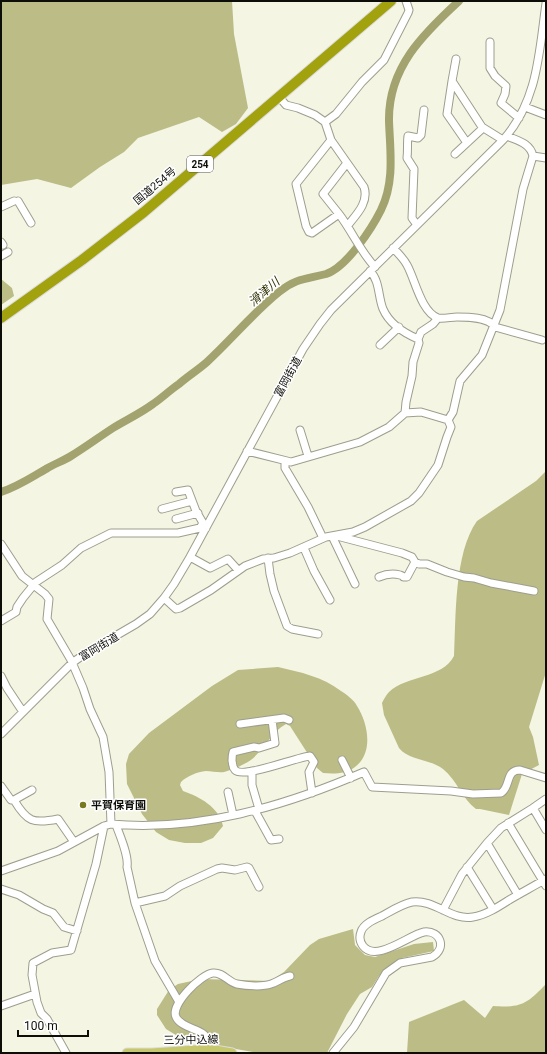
<svg xmlns="http://www.w3.org/2000/svg" width="547" height="1054" font-family="Roboto,'Noto Sans JP',sans-serif">
  <style>
    .forest { fill: #bbbc86 }
    .lines { fill: none; stroke-linecap: round; stroke-linejoin: round }
    .river { stroke: #a2a36e; stroke-width: 8 }
    .minor-casing { stroke: #9e9e8e; stroke-width: 9 }
    .major-casing { stroke: #ddd; stroke-width: 11 }
    .highway-casing { stroke: #ddd; stroke-width: 12 }
    .minor { stroke: #fff; stroke-width: 7 }
    .major { stroke: #c7c76e; stroke-width: 9 }
    .highway { stroke: #a2a10e; stroke-width: 10 }
    .poi-dot { fill: #797920; stroke: #fff; stroke-width: 1.5 }
    .labels { text-anchor: middle; dominant-baseline: central; stroke-width: 3; stroke-linejoin: round; paint-order: stroke }
    .shield { fill: #fff; stroke: #565653; stroke-width: 1 }
    .shield-label { font-size: 10px; font-weight: bold; fill: #0e0e09 }
    .street-label { font-size: 11px; fill: #0e0e09; stroke: #fff }
    .poi-label { font-size: 11px; font-weight: bold; fill: #0e0e09; stroke: #fff; text-anchor: start }
    .water-label { font-size: 12px; font-style: italic; fill: #353509; stroke: #fff }
  </style>
  <rect width="100%" height="100%" fill="#f4f5e3"/>
  <!-- forest -->
  <path class="forest" d="M1 1H232L234 34 248 108 236 124 222 132 199 117 138 138 124 152 100 167 71 188 37 179 1 185Z
    M1 279 12 288 14 296 1 305Z
    M546 471V672L529 727 533 737 539 765 522 774 509 815 480 809H476C462 799 457 780 443 769 430 759 408 760 399 748L384 715 382 703C384 699 386 695 389 692 407 675 442 679 454 656 456 617 454 553 477 521L536 481Z
    M278 667C300 672 323 677 341 691 346 694 354 700 357 706 368 723 374 753 355 767 346 774 334 774 323 773L317 768 290 726 286 724C268 734 264 754 244 764 239 767 231 770 224 772 219 773 212 771 206 771 197 772 187 776 181 782L180 785 183 791C200 797 219 807 223 826L213 838 201 843H185L169 840 156 832 142 814 127 784 126 764 129 754 149 733 212 686 238 670Z
    M353 929 355 945 365 955 375 957 414 944 433 942 434 951 402 958 379 976 372 987 360 994 347 1014 327 1053H259L184 1040 166 1029 157 1015V1009L169 990 178 984 201 979 270 981 284 972 310 945 319 939Z
    M546 984V1053H407L409 1022 464 1000 485 1018 493 1006C521 1008 527 1004 546 984Z"/>
  <g class="lines">
    <!-- river -->
    <path class="river" d="M1 492C19 486 30 478 46 469 54 464 63 461 71 456 86 447 99 437 113 428 126 420 141 413 153 404 162 398 170 390 179 384 188 376 198 370 207 362 232 339 253 313 279 292 296 278 307 279 326 274 347 267 372 228 381 210 395 182 390 150 389 121 388 68 423 34 459 1"/>
    <defs>
      <path id="minor" d="M490 42V68L495 76 506 86 505 94 501 103 519 118
        M456 59 452 81 482 127 503 140
        M452 81 447 114 465 140 468 142
        M279 97 286 105 298 108 315 115 325 122 331 140 364 187C369 202 357 214 348 225
        M525 107 546 115
        M325 122 336 114 362 82 384 60 408 13 409 10 406 1
        M331 140 296 184 306 226 309 232 312 233 339 214C352 231 360 251 375 267
        M455 154 483 128
        M533 156 546 158
        M18 201 31 223
        M1 207 14 201
        M339 214 323 194 347 163
        M417 225 412 218 414 169 407 158C408 150 407 143 408 136L418 138 421 135 424 110
        M1 242 3 245
        M393 248C398 253 404 259 407 265 415 279 421 312 438 318 444 319 451 317 457 317 468 317 488 317 495 327L542 340
        M1 256 8 252
        M370 271C380 281 378 297 383 309 389 323 404 333 418 339
        M380 345 399 327
        M405 413 406 402 412 376 413 362 419 343 418 339 421 332 433 324 438 318
        M448 420 453 412 460 381 482 355 500 310 523 189 533 156C530 143 518 141 507 136
        M300 430 308 456
        M285 461V468L308 507 323 538
        M176 492 188 490 196 511 203 523 200 528
        M162 509 192 501
        M176 519 198 513
        M332 536 355 584
        M337 536 402 553 412 557 415 562 419 564H427L447 572 464 577 474 578 491 583 534 591
        M1 544 22 576 45 594 49 599 47 619 71 660 83 688 90 709 103 737 109 772 111 824
        M304 548 314 571 330 600
        M190 557 210 568 228 559 238 570
        M268 558 270 574 274 591 287 626 292 629 318 634
        M379 577C386 574 392 573 400 575 406 577 400 577 407 577L415 562
        M164 598 176 609 180 608 211 590 245 566 263 559 274 558 290 553 326 537 353 532 365 527 411 501 419 493 438 465 447 437 451 427 448 420 421 412 405 413 389 427 360 442 291 462 247 451
        M1 621 16 612 17 607 23 598 36 582 62 565 81 548 111 533H178L200 528H206
        M1 676 7 688 23 712
        M272 720 275 743 259 748 254 747 233 752C232 755 232 757 232 761 233 764 232 767 235 770 243 779 297 757 310 756L314 762 309 772 312 793
        M240 724 284 718 289 720
        M1 734 72 663 86 653 136 624 150 614 164 598 174 584 190 557 303 349 320 324 331 310 503 140C538 101 539 53 546 3
        M342 760 351 778
        M252 771V785L259 809
        M1 786 11 800H14L32 790
        M228 792 233 815
        M546 799 533 808 546 830
        M14 800C27 822 33 824 58 819L74 842
        M255 811 271 840 279 839
        M508 823 546 886
        M116 825C120 836 129 856 127 867L135 903 155 961 179 1002
        M487 843 518 895
        M467 867 493 909
        M1 871 58 851 104 826 111 824C198 832 285 806 364 772L372 787 451 791 473 794 501 793C511 787 505 770 520 770L546 778
        M1 889 19 895 43 909 53 913 64 927 77 931
        M135 903 165 896 180 886 217 869 222 868 235 870 247 867 249 868 259 887
        M443 910 462 874 487 843 501 828 533 808
        M1 1006 35 994
        M215 1049C211 1044 208 1037 202 1033 194 1028 180 1026 176 1017 170 1005 201 974 213 973 223 972 228 982 237 984 247 986 262 987 271 984 278 982 283 977 290 976
        M66 1053 47 1019 41 1013 37 1002 32 975 33 963 52 953 71 950 96 864 104 826
        M333 1053 354 1027 386 973 400 963 432 957C447 949 441 930 424 932 409 935 376 963 363 946 360 942 359 937 361 932 363 924 375 919 382 916 391 911 402 904 412 902 435 899 451 921 473 917 486 915 498 907 509 900 521 893 534 886 546 879"/>
      <path id="major" d="M127 1053H152L209 1049 232 1053"/>
      <path id="highway" d="M1 318 82 260 144 212 391 1"/>
    </defs>
    <!-- minor casing -->
    <use href="#minor" class="minor-casing"/>
    <!-- major casing -->
    <use href="#major" class="major-casing"/>
    <!-- highway casing -->
    <use href="#highway" class="highway-casing"/>
    <!-- minor -->
    <use href="#minor" class="minor"/>
    <!-- major -->
    <use href="#major" class="major"/>
    <!-- highway -->
    <use href="#highway" class="highway"/>
  </g>
  <!-- markers -->
  <circle class="poi-dot" cx="83" cy="805" r="4"/>
  <g class="labels">
    <!-- shield labels -->
    <rect class="shield" x="187" y="156" width="26" height="16" rx="3"/>
    <g class="shield-label">
      <text x="200" y="164">254</text>
    </g>
    <!-- street labels -->
    <g class="street-label">
      <text transform="translate(155 186) rotate(-40)">国道254号</text>
      <text transform="translate(288 377) rotate(-61)">富岡街道</text>
      <text transform="translate(99 647) rotate(-31)">富岡街道</text>
      <text transform="translate(191 1040) rotate(-1)">三分中込線</text>
    </g>
    <!-- poi labels -->
    <g class="poi-label">
      <text x="91" y="805">平賀保育園</text>
    </g>
    <!-- water labels -->
    <g class="water-label">
      <text transform="translate(264 292) rotate(-41)">滑津川</text>
    </g>
  </g>
  <!-- border -->
  <rect width="547" height="1054" fill="none" stroke="#0e0e09" stroke-width="4"/>
  <!-- scale -->
  <path d="M18 1030v6h70v-6" fill="none" stroke="#0e0e09" stroke-width="2"/>
  <text x="24" y="1030" font-size="12" fill="#0e0e09" stroke="#ffffff" stroke-width="3" paint-order="stroke">100 m</text>
</svg>
